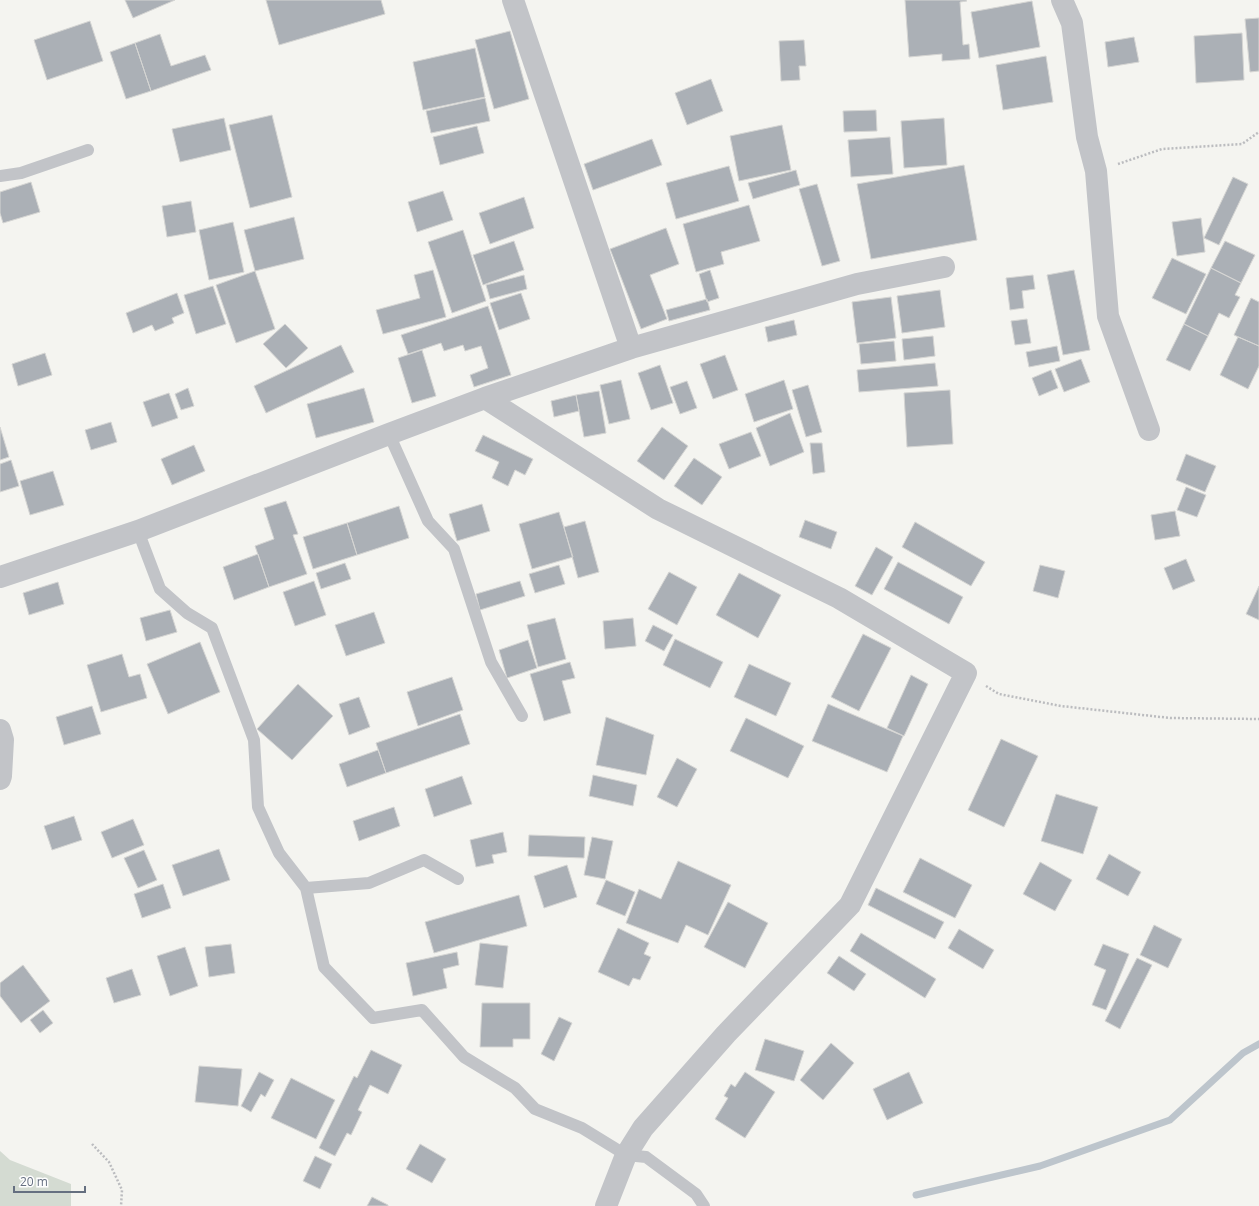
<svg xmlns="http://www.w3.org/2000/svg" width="1259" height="1206" font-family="'Open Sans',sans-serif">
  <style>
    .green { fill: #d4dbd2 }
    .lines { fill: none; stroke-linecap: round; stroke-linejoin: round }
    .stream { stroke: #bdc5cc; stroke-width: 7 }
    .building { fill: #abb0b6; stroke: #d5d5d3 }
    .path { stroke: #bbbcbf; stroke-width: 2.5; stroke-dasharray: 2 2; stroke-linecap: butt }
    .service { stroke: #c2c4c8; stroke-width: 12 }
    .minor { stroke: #c2c4c8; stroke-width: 22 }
  </style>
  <rect width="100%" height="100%" fill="#f4f4f0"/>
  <!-- green -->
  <path class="green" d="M0 1151 10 1160 71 1184V1206H0Z"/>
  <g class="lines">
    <!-- stream -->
    <path class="stream" d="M916 1195 1040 1166 1170 1120 1243 1053 1259 1044"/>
  </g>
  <!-- building -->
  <path class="building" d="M125 0H175L133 18Z
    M266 0H381L385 14 279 45Z
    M905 0H966L967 1 960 2 963 45 969 44 970 59 942 61V54L909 57Z
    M1032 1 1040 47 979 58 971 12Z
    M1259 18V71L1250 72 1245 19Z
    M90 21 103 61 47 80 34 40Z
    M510 31 529 99 494 109 475 40Z
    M1242 33 1244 80 1196 83 1194 36Z
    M160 34 171 66 205 55 211 70 151 91 135 43Z
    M1134 37 1139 62 1108 67 1105 42Z
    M804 40 806 66H799L800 80 781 81 779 41Z
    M135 43 151 91 126 99 110 52Z
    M475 48 485 97 423 110 413 62Z
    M1046 56 1053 102 1003 110 996 65Z
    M711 79 723 111 687 125 675 93Z
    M485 98 490 121 431 133 426 111Z
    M876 110 877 131 844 132 843 111Z
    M272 115 292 197 250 208 229 125Z
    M224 118 231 150 180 162 172 129Z
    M944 118 947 165 904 168 901 121Z
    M782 125 791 170 739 181 730 136Z
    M477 126 484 153 440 165 433 137Z
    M890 137 893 174 851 177 848 140Z
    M652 139 662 165 593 190 584 164Z
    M964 165 977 240 871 259 857 184Z
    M729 166 739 201 676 219 666 183Z
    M796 170 800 185 753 199 748 183Z
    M1233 177 1248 184 1219 245 1204 238Z
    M31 182 40 212 3 223 0 213V192Z
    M817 184 840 261 822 266 799 189Z
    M443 191 453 220 417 232 408 202Z
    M524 197 534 228 490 244 479 213Z
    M191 201 196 232 167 237 162 206Z
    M749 205 760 241 721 252 724 264 696 272 683 224Z
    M294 217 304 259 255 271 244 230Z
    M1201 218 1205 252 1177 256 1172 222Z
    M233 222 244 272 209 280 199 230Z
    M666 228 679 264 650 275 667 319 641 329 610 249Z
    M463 230 486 301 452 313 428 242Z
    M514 241 524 270 483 285 473 255Z
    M1225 241 1255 255 1241 283 1211 268Z
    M1172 258 1206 274 1186 314 1152 298Z
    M1211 268 1241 283 1235 295 1240 297 1229 318 1219 313 1208 336 1184 324Z
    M433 270 446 317 383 334 376 310 420 298 414 275Z
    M710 270 719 298 707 302 699 274Z
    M1074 270 1090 350 1063 355 1047 275Z
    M255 271 275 329 236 343 216 285Z
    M524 275 527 289 490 299 486 285Z
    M1033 275 1035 289 1022 291 1024 308 1010 310 1006 278Z
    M213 286 226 324 196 334 184 295Z
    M940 290 945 327 902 333 897 296Z
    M177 293 184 313 172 318 174 323 155 331 152 325 133 333 126 313Z
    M521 293 530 319 499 330 490 303Z
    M891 297 896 338 857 343 852 302Z
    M1251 298 1259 302V346L1234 335Z
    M707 299 710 310 669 321 666 310Z
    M488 306 511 375 474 387 470 375 488 368 481 346 465 351 463 345 444 351 441 343 408 354 401 335Z
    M1027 319 1031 343 1015 345 1011 321Z
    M794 320 797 335 768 342 765 327Z
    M285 324 308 348 286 368 263 344Z
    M1184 324 1208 336 1190 371 1166 360Z
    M933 336 935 356 904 360 902 339Z
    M1238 337 1259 346V366L1248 389 1220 375Z
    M894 341 896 361 861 364 859 344Z
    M341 345 354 372 266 413 254 386Z
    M1057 346 1060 361 1029 367 1026 352Z
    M422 350 436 396 412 403 398 358Z
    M45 353 52 375 18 386 12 364Z
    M725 355 738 390 713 399 700 364Z
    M1081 359 1090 382 1064 392 1055 369Z
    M935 363 938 386 859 392 857 370Z
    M660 365 673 403 651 410 638 373Z
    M1051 370 1058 388 1039 396 1032 378Z
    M621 380 630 419 609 424 600 385Z
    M784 380 793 409 754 422 745 394Z
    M687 381 697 408 680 414 670 387Z
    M808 385 822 432 806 437 792 390Z
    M188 388 194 406 181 410 175 394Z
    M364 388 374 422 316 438 307 404Z
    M950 390 953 444 907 447 904 393Z
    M599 391 606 433 584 437 576 395Z
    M169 393 178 418 152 427 143 402Z
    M576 395 579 411 554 417 551 401Z
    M790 413 804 452 770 466 756 428Z
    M111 422 117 442 91 450 85 430Z
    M0 427 9 457 0 460Z
    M662 427 688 446 664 480 637 461Z
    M751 432 761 456 729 469 719 444Z
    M483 435 533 459 525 475 515 470 508 486 492 478 499 462 475 451Z
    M810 443H822L825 472 813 474Z
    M194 445 205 471 172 485 161 459Z
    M1186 454 1216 466 1205 492 1176 480Z
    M694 458 722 477 702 505 674 486Z
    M11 460 19 486 0 492V464Z
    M53 471 64 505 30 515 20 481Z
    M1186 487 1206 495 1197 517 1177 510Z
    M286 501 298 534 293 535 307 574 269 587 255 546 274 539 264 508Z
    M482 504 490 531 457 541 449 514Z
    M399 506 409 538 357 555 347 523Z
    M1175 511 1180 536 1155 540 1151 515Z
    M559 512 573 557 532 569 519 524Z
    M805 520 837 532 831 549 799 537Z
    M585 521 599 572 578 578 564 527Z
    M915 522 985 562 971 586 902 547Z
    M347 523 357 555 313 569 303 537Z
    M876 547 893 557 872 595 855 586Z
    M258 554 269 587 234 600 223 567Z
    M1186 559 1195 581 1173 590 1164 568Z
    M898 562 963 597 949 624 884 589Z
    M345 563 351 579 321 589 316 573Z
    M559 565 565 584 535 593 529 574Z
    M1040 565 1065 571 1058 598 1033 591Z
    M669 572 697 587 677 625 648 609Z
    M739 573 781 595 758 638 716 615Z
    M314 581 326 615 295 626 283 592Z
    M520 581 525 596 480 610 476 594Z
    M58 582 64 604 29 615 23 593Z
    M1259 586V620L1246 614Z
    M170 610 177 632 146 641 140 618Z
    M374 612 385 643 346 656 335 625Z
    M555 618 566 659 538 667 527 625Z
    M633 618 636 646 605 649 603 621Z
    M653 625 673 635 664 651 645 641Z
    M863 634 891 648 859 711 831 697Z
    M675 639 723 662 710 688 663 665Z
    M528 640 537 668 507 678 499 650Z
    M200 642 220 692 168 714 147 664Z
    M122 654 129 677 140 674 147 698 101 712 87 665Z
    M570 662 575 678 562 681 571 713 544 721 530 674Z
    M749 664 791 683 776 716 734 697Z
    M911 675 928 684 904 736 887 728Z
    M452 677 463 710 418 726 407 692Z
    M298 684 333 716 292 760 257 729Z
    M359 697 370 727 349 735 339 704Z
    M828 704 903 736 887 772 812 741Z
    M92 706 101 734 64 745 56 717Z
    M460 714 470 744 386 773 376 743Z
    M606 717 654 735 646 775 596 765Z
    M746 718 804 746 788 778 730 751Z
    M1001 739 1038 756 1004 827 968 810Z
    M378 750 386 773 347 787 339 764Z
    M677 758 697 769 677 807 657 797Z
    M593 775 637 785 633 806 589 796Z
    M462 776 472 804 434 817 425 789Z
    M1056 794 1098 807 1083 854 1041 841Z
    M394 807 400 826 359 841 353 821Z
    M74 816 82 840 52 850 44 826Z
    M133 819 144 845 112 858 101 832Z
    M503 832 507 852 492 855 494 863 476 867 470 840Z
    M529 835 585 837 584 858 528 856Z
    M592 837 613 841 605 879 584 875Z
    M219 849 230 880 183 896 172 865Z
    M144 850 157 880 138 888 124 858Z
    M1109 854 1141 872 1128 896 1096 879Z
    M920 858 972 885 955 918 903 892Z
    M678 861 731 885 708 935 686 925 678 943 626 923 639 889 661 899Z
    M1040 862 1072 880 1055 911 1023 894Z
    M567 865 577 897 544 908 534 876Z
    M606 880 635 892 625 916 596 904Z
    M163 884 171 908 142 918 134 894Z
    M876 888 944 922 935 939 868 905Z
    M519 895 527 926 434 953 425 922Z
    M728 902 768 923 745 968 704 947Z
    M1154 925 1182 939 1168 968 1140 955Z
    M618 928 649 943 644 954 651 957 640 980 633 978 629 986 598 972Z
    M959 929 994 950 983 969 948 948Z
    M861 933 936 979 925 998 850 951Z
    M480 943 508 946 503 988 475 985Z
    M231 944 235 973 209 977 205 947Z
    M1103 944 1129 954 1106 1010 1092 1005 1106 970 1094 965Z
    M185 947 198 986 170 996 157 956Z
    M457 952 459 965 443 969 447 988 413 996 406 963Z
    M839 956 866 974 854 991 827 973Z
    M1137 958 1152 965 1120 1029 1105 1021Z
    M23 965 50 1001 21 1023 0 996V983Z
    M132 969 141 995 114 1003 106 978Z
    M482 1003H530V1039H513V1047H480Z
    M43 1010 53 1023 40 1033 30 1020Z
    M559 1017 572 1023 554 1061 541 1054Z
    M765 1039 804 1051 794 1081 755 1070Z
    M831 1043 854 1063 823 1100 800 1080Z
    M371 1050 402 1065 388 1094 370 1085 358 1110 362 1112 351 1135 347 1133 335 1156 319 1148 354 1076 357 1078Z
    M199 1066 242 1069 238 1106 195 1102Z
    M259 1072 274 1080 265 1097 261 1094 251 1112 241 1106Z
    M745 1072 775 1092 745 1138 715 1119 728 1098 724 1096 731 1084 735 1087Z
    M909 1072 923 1103 887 1120 873 1089Z
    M291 1078 335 1100 316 1139 271 1118Z
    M420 1144 446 1159 432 1183 406 1169Z
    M315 1156 332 1164 320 1189 303 1181Z
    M372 1197 388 1205V1206H367Z"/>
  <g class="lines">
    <!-- path -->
    <path class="path" d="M1118 164 1162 149 1242 144 1259 132
      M986 686 999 694 1061 706 1170 718 1259 719
      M92 1144 109 1162 122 1190 121 1206"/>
    <!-- service -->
    <path class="service" d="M0 176 21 173 88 150
      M389 434 428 521 454 549 491 662 522 716
      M138 531 160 589 187 613 212 628 254 740 258 807 279 853 306 888 324 967 373 1018 422 1010 464 1057 515 1088 535 1109 582 1128 626 1155 646 1157 696 1194 704 1206
      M306 888 369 883 424 860 458 879"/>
    <!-- minor -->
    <path class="minor" d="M513 0 631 348
      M1062 0 1072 23 1087 137 1096 171 1108 316 1149 430
      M485 398 658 509 839 598 966 673 850 905 726 1034 643 1128 626 1155 606 1206
      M0 577 138 531 389 434 485 398 631 348 857 284 944 267
      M0 730 3 740 1 776 0 779"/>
  </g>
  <!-- scale -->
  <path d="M14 1186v6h71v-6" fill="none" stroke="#656f80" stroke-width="2"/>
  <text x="20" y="1186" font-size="12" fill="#656f80" stroke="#ffffff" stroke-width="3" paint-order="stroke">20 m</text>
</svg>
